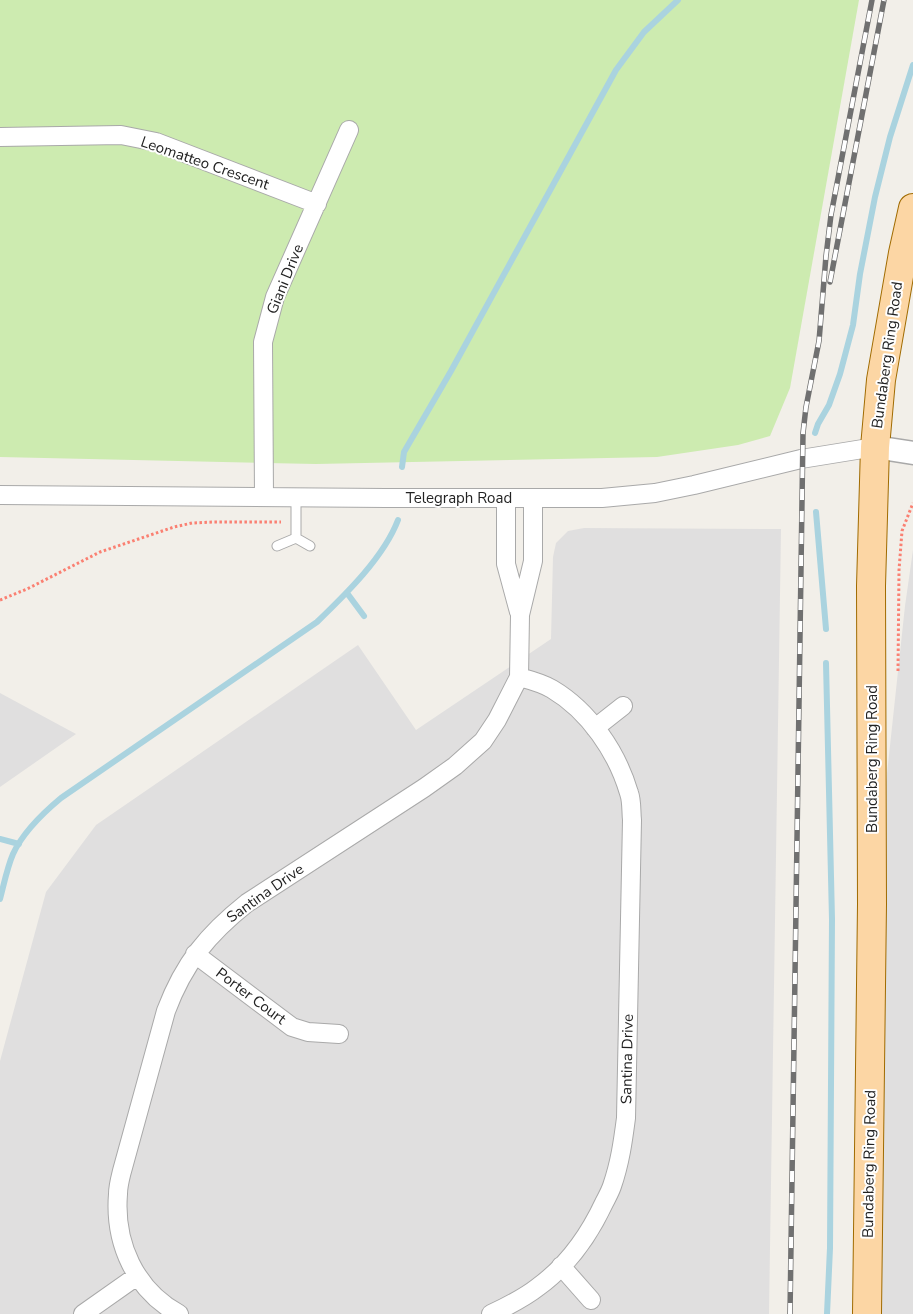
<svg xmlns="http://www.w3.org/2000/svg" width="913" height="1314" font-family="'Nunito Sans',sans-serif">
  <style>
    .residential { fill: #e0dfdf }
    .grass { fill: #cdebb0 }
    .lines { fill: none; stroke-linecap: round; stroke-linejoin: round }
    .stream { stroke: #aad3df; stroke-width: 6 }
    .service-casing { stroke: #a9a9a9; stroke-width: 11 }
    .minor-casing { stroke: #a9a9a9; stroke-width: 20 }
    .tertiary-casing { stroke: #a9a9a9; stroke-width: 25 }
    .primary-casing { stroke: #a06b00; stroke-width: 30 }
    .path { stroke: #fa8072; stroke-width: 3; stroke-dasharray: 2.5 2.5; stroke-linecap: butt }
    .service { stroke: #fff; stroke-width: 9 }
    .minor { stroke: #fff; stroke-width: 18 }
    .tertiary { stroke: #fff; stroke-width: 22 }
    .primary { stroke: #fcd6a4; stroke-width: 28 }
    .rail-casing { stroke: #707070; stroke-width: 5.5 }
    .rail { stroke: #fff; stroke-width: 4; stroke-dasharray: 11; stroke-linecap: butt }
    .labels { text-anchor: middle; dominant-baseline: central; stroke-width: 4; stroke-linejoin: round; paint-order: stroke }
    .street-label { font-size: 15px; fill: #222; stroke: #fff }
  </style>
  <rect width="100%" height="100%" fill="#f2efe9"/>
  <!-- residential -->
  <path class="residential" d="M584 528 781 529 769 1314H0V1061L46 892 96 825 358 645 416 730 551 639 553 557 556 543 568 531Z
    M913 550V1314H868L873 904 905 606Z
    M0 693 76 734 0 787Z"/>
  <!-- grass -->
  <path class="grass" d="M0 0H859L790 388 770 436 738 445 657 457 316 464 0 457Z"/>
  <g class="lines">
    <!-- stream -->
    <path class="stream" d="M815 433 818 424 829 405 840 374 853 325 860 274 875 197 890 137 913 65
      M402 467 404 452 451 371 616 70 644 32 678 0
      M816 512 826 629
      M347 593 364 616
      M826 663 832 919 830 1248 827 1314
      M0 839 19 844
      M0 899C4 884 7 868 13 854 23 832 43 813 61 798L317 622C346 594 384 557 398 520"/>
    <defs>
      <path id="service" d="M296 497V538
        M277 546 296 538 310 546"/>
      <path id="minor" d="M0 137 121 135 156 142 317 204
        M0 495 386 498H602L655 493 694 485 801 459 875 447
        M264 497 263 342 275 297 349 130
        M506 498V564L519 612
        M595 728 623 706
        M195 954 292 1027 308 1032 339 1034
        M561 1266 591 1300
        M83 1314 137 1276
        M179 1314C135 1290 114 1243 118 1194 118 1186 120 1179 122 1171L166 1011C184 963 208 934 247 903L424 788 455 766 483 741 497 720 519 677 520 615 533 561V498
        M491 1314C508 1306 524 1298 538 1287 567 1266 589 1235 604 1203 607 1197 610 1192 612 1186 620 1163 623 1141 626 1118L632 820C631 811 632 801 629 793 617 752 589 711 552 689 542 683 530 680 519 677"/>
      <path id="tertiary" d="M875 447 913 453"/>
      <path id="primary" d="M867 1314 872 904 871 586 875 447 881 380 903 253 913 208"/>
    </defs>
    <!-- service casing -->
    <use href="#service" class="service-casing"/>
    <!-- minor casing -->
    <use href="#minor" class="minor-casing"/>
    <!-- tertiary casing -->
    <use href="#tertiary" class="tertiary-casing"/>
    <!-- primary casing -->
    <use href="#primary" class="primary-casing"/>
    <!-- path -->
    <path class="path" d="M0 600 27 589 100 552 174 527 192 523 213 522H281
      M898 671 899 570 902 531 913 503"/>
    <!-- service -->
    <use href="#service" class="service"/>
    <!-- minor -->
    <use href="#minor" class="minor"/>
    <!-- tertiary -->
    <use href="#tertiary" class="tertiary"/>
    <!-- primary -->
    <use href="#primary" class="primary"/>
    <defs>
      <path id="rail" d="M830 282 884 0
        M790 1314 803 433 806 407 819 341 826 256 831 215 872 0"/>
    </defs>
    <!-- rail casing -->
    <use href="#rail" class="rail-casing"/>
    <!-- rail -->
    <use href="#rail" class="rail"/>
  </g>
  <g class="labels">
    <!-- street labels -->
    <g class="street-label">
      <text transform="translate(205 163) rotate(19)">Leomatteo Crescent</text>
      <text transform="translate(285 279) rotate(-68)">Giani Drive</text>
      <text transform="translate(887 355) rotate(-82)">Bundaberg Ring Road</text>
      <text x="459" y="498">Telegraph Road</text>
      <text transform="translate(872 759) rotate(-90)">Bundaberg Ring Road</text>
      <text transform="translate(265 893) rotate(-35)">Santina Drive</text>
      <text transform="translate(251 996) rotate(37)">Porter Court</text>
      <text transform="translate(627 1059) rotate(-89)">Santina Drive</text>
      <text transform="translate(869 1164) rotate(-89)">Bundaberg Ring Road</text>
    </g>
  </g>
</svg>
